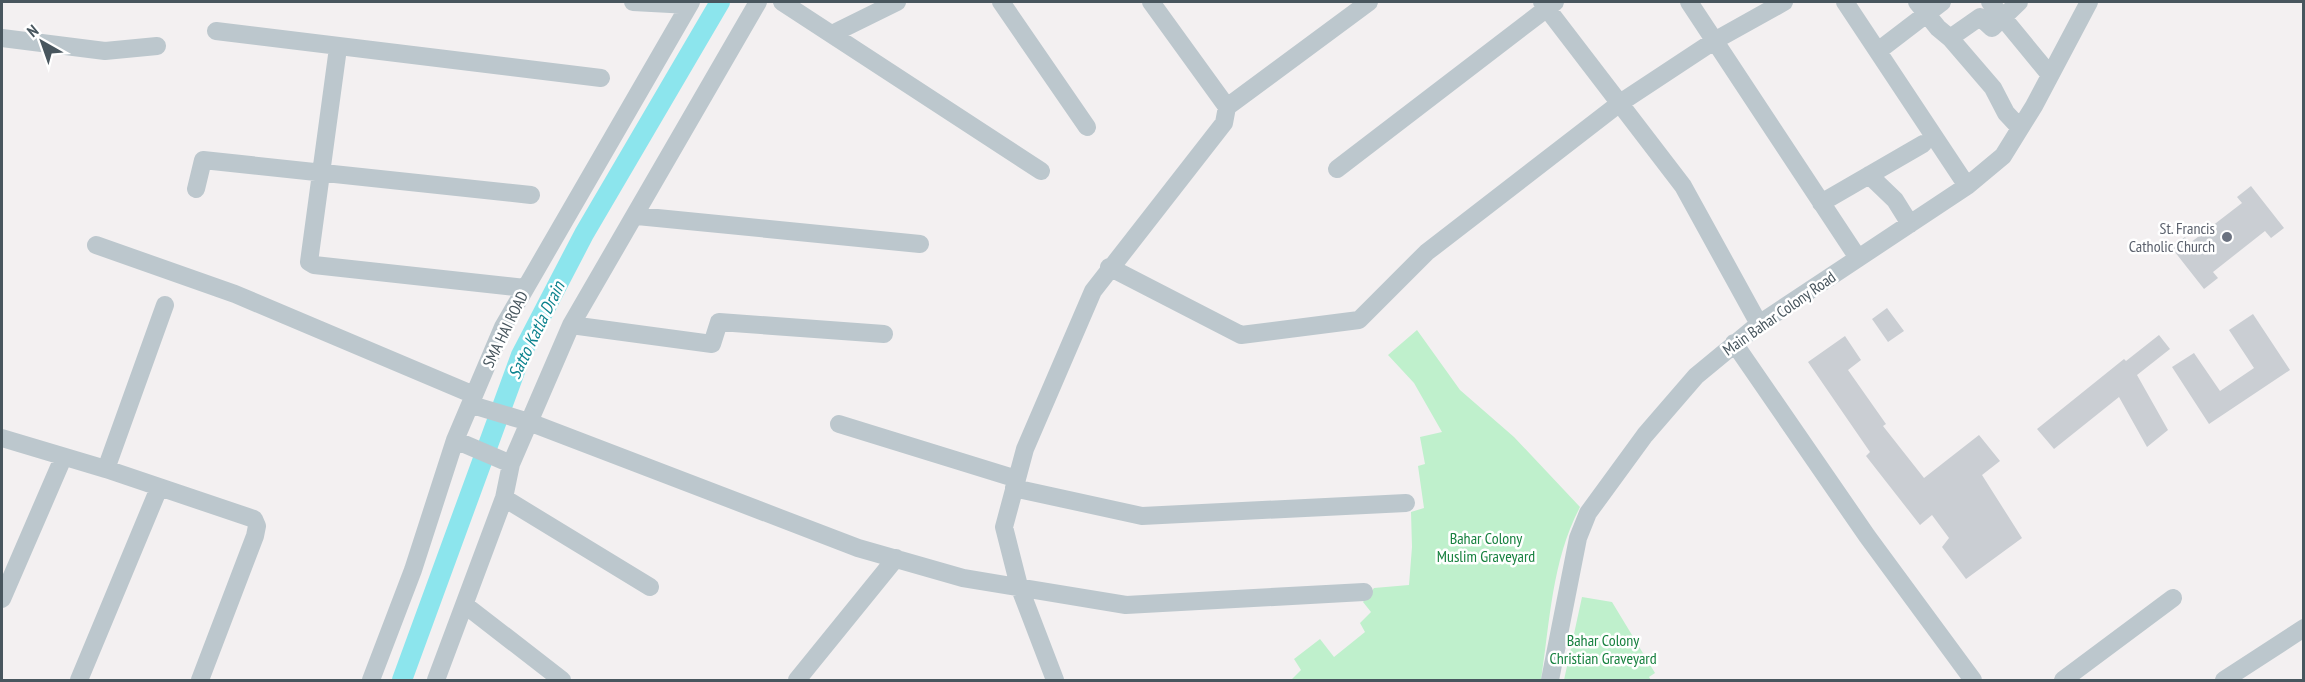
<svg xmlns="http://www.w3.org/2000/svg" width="2305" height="682" font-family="'PT Sans Narrow',sans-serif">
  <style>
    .green { fill: #bff0cc }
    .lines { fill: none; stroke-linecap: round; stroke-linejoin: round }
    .canal { stroke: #8ce5ed; stroke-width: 20 }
    .building { fill: #caced3 }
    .street { stroke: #bcc7cd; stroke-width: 18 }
    .worship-dot { fill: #6b7280; stroke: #fff; stroke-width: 2 }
    .labels { text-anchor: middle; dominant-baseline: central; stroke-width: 5; stroke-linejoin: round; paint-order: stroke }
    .worship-label { font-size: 16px; fill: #5b616d; stroke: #fff; text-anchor: end }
    .street-label { font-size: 16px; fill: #48565e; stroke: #fff }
    .park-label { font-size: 16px; fill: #17813f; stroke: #fff }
    .water-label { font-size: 18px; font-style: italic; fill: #0d838e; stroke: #fff }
  </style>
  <rect width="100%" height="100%" fill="#f3f0f1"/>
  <!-- green -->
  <path class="green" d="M1417 330 1460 390 1514 437 1580 507C1552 560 1550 621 1541 680H1291L1301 670 1294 659 1320 639 1334 657 1365 632 1360 623 1371 612 1363 602 1374 588 1409 585 1412 547 1411 512 1424 508 1418 466 1425 464 1420 437 1442 432 1414 383 1388 355Z
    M1582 597 1612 602 1655 673 1649 677 1651 680H1564Z"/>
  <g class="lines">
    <!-- canal -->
    <path class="canal" d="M402 680 521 355 584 234 720 2"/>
  </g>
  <!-- building -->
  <path class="building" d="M2251 186 2284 228 2271 238 2265 231 2213 272 2218 278 2204 289 2171 247 2185 237 2190 243 2242 203 2237 197Z
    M1887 308 1904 331 1888 342 1872 319Z
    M2253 314 2290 370 2209 424 2172 367 2194 353 2220 391 2254 368 2229 330Z
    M2159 335 2170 349 2137 375 2168 430 2147 447 2119 397 2054 449 2037 429 2124 359 2126 361Z
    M1845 336 1861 360 1848 370 1886 424 1883 426 1924 478 1979 435 2000 461 1982 475 2022 538 1966 579 1942 547 1949 538 1932 515 1920 525 1866 456 1870 452 1808 362Z"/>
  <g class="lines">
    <!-- street -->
    <path class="street" d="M633 2 689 5
      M782 2 1041 171
      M1001 2 1087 127
      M1151 2 1227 107
      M1542 2 1683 186 1759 324
      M1689 2 1858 258
      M1845 2 1967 186
      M1917 2 1938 28 1950 38
      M1990 2 2050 75
      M2019 2 1992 28 1980 17 1950 38 1993 88 2006 113 2020 128
      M216 31 601 78
      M832 34 897 2
      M2 38 105 51 157 46
      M338 48 309 262 314 265 525 288
      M1878 51 1942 2
      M1337 169 1555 2
      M1869 175 1895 200 1910 224
      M196 189 203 160 531 195
      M1821 203 1923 144
      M637 216 920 244
      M96 245 235 294 474 395
      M1109 267 1241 335 1359 320 1427 252 1620 103 1714 41 1784 2
      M571 325 712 344 719 322 884 334
      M1734 343 1867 536 1973 680
      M472 405 529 422 858 548 963 578 1126 605 1364 592
      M839 424 1017 479
      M2 438 106 469 254 519 257 526 255 536 200 680
      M455 440 511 464
      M106 469 165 305
      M1014 488 1142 516 1406 503
      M504 498 650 587
      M2 599 63 458
      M465 605 562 680
      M79 680 159 488
      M371 680 413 570 455 440 503 327 691 2
      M436 680 504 498 511 464 571 325 758 2
      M797 680 896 558
      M1055 680 1019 586 1004 527 1025 449 1093 291 1224 123 1227 107 1369 2
      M1550 680 1578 538 1588 513 1645 435 1696 376 1759 324 1967 186 2003 156 2034 106 2089 2
      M2063 680 2173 598
      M2224 680 2304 628"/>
  </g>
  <!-- markers -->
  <circle class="worship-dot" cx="2227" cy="237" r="6"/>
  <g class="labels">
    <!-- worship labels -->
    <g class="worship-label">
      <text x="2215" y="228">St. Francis<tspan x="2215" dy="18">Catholic Church</tspan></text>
    </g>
    <!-- street labels -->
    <g class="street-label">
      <text transform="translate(1779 313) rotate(-35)">Main Bahar Colony Road</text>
      <text transform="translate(505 329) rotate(-64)">SMA HAI ROAD</text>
    </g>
    <!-- park labels -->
    <g class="park-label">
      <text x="1486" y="538">Bahar Colony<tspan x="1486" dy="18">Muslim Graveyard</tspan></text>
      <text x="1603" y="640">Bahar Colony<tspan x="1603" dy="18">Christian Graveyard</tspan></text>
    </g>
    <!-- water labels -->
    <g class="water-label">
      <text transform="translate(536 330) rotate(-64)">Satto Katla Drain</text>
    </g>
  </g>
  <!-- border -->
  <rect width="2305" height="682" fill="none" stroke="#48565e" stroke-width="6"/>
  <!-- north arrow -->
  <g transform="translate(42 42) rotate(320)" stroke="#ffffff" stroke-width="4.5" paint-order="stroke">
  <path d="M0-4.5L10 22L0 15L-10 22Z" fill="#48565e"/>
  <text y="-9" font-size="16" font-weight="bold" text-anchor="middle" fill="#48565e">N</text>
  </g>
</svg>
